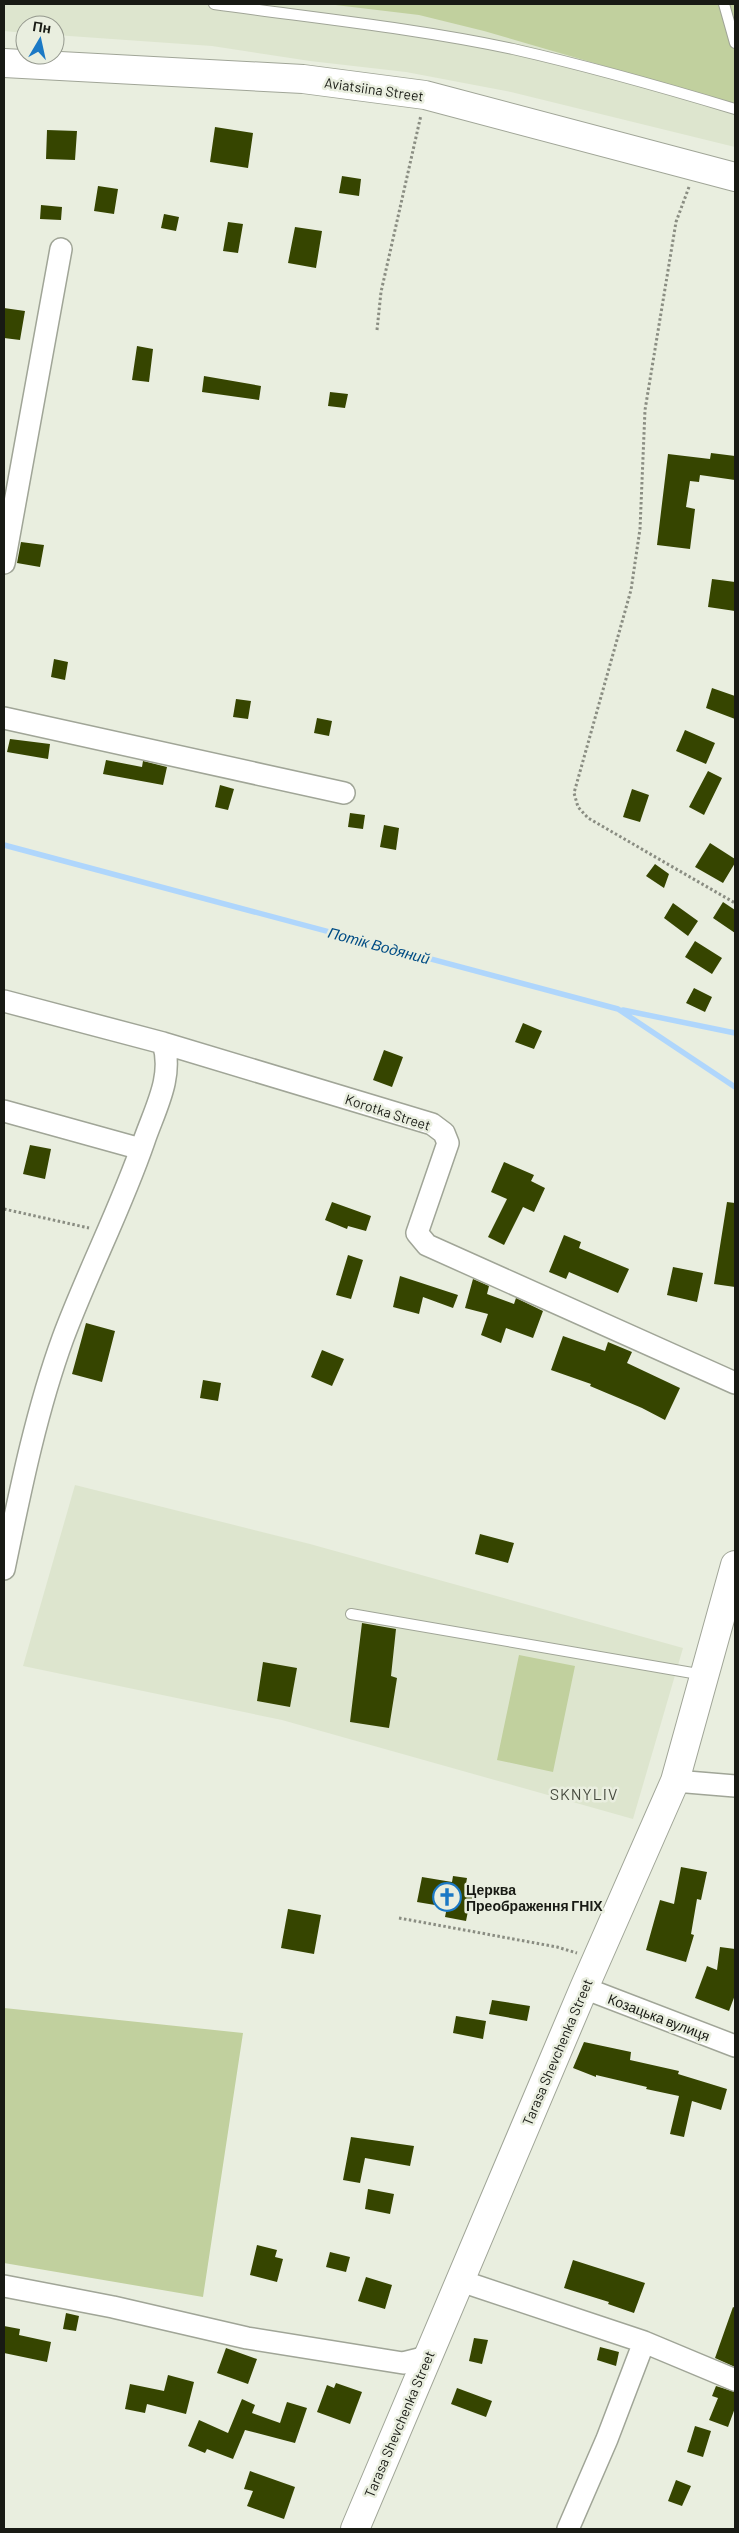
<svg xmlns="http://www.w3.org/2000/svg" width="739" height="2533" font-family="Barlow,sans-serif">
  <style>
    .built { fill: #dde5ce }
    .green { fill: #c1d09e }
    .lines { fill: none; stroke-linecap: round; stroke-linejoin: round }
    .stream { stroke: #afd6fc; stroke-width: 5.5 }
    .building { fill: #364500 }
    .lane-casing { stroke: #a0a597; stroke-width: 12 }
    .street-casing { stroke: #a0a597; stroke-width: 24 }
    .secondary-casing { stroke: #a0a597; stroke-width: 30 }
    .path { stroke: #8a8d82; stroke-width: 3; stroke-dasharray: 2.5 2.5; stroke-linecap: butt }
    .lane { stroke: #fff; stroke-width: 10 }
    .street { stroke: #fff; stroke-width: 21 }
    .secondary { stroke: #fff; stroke-width: 28 }
    .labels { text-anchor: middle; dominant-baseline: central; stroke-width: 5; stroke-linejoin: round; paint-order: stroke }
    .street-label { font-size: 14px; fill: #181a14; stroke: #e9eedf }
    .poi-label { font-size: 14px; font-weight: bold; fill: #181a14; stroke: #e9eedf; text-anchor: start }
    .water-label { font-size: 15px; font-style: italic; fill: #004c84; stroke: #e9eedf }
    .quarter-label { font-size: 16px; letter-spacing: 1px; fill: #484c40; stroke: #e9eedf }
  </style>
  <rect width="100%" height="100%" fill="#e9eedf"/>
  <!-- built -->
  <path class="built" d="M4 4H735V147L511 92 406 72 310 61 212 46 55 35V25H25V33L4 31Z
    M75 1485 310 1544 683 1648 633 1819 282 1720 23 1666Z"/>
  <!-- green -->
  <path class="green" d="M327 4H735V104L484 31 419 15Z
    M519 1655 575 1666 553 1772 497 1760Z
    M4 2008 243 2033 203 2297 4 2263Z"/>
  <g class="lines">
    <!-- stream -->
    <path class="stream" d="M4 845 618 1009 735 1087
      M623 1010 735 1033"/>
  </g>
  <!-- building -->
  <path class="building" d="M215 127 253 133 248 168 210 162Z
    M47 130 77 131 75 160 46 159Z
    M342 176 361 179 359 196 339 193Z
    M98 186 118 189 114 214 94 211Z
    M41 205 62 207 61 220 40 219Z
    M164 214 179 217 176 231 161 228Z
    M228 222 243 224 238 253 223 251Z
    M295 227 322 231 316 268 288 263Z
    M4 308 25 311 20 340 4 338Z
    M137 346 153 349 149 382 132 380Z
    M204 376 261 386 259 400 202 392Z
    M330 392 348 394 345 408 328 406Z
    M711 453 735 456V480L700 475 699 482 690 481 686 507 695 509 690 549 657 545 668 454 710 459Z
    M21 542 44 545 40 567 17 563Z
    M712 579 735 582V611L708 607Z
    M54 659 68 662 65 680 51 677Z
    M712 688 735 696V719L706 708Z
    M236 699 251 701 248 719 233 717Z
    M317 718 332 721 329 736 314 733Z
    M685 730 715 743 706 764 676 751Z
    M10 739 50 744 48 759 7 752Z
    M106 760 142 767 143 761 167 767 163 785 103 774Z
    M708 771 722 778 704 815 689 807Z
    M220 785 234 789 228 810 215 807Z
    M632 789 649 795 640 822 623 817Z
    M350 813 365 815 363 829 348 827Z
    M384 825 399 828 396 850 380 847Z
    M710 843 735 859V863L723 883 695 867Z
    M655 864 669 874 664 888 646 876Z
    M723 902 735 910V933L713 918Z
    M673 903 698 921 688 936 664 918Z
    M695 941 722 958 712 974 685 957Z
    M694 988 712 997 705 1012 686 1003Z
    M523 1023 542 1031 534 1049 515 1042Z
    M384 1050 403 1057 392 1087 373 1080Z
    M30 1145 51 1149 45 1179 23 1174Z
    M504 1162 534 1175 531 1181 545 1188 534 1212 523 1207 504 1245 488 1237 507 1199 491 1192Z
    M332 1202 371 1216 366 1231 348 1226 347 1229 325 1220Z
    M727 1202 735 1203V1287L714 1284Z
    M564 1235 581 1242 579 1248 629 1269 618 1293 569 1272 566 1279 549 1272Z
    M348 1255 363 1260 351 1299 336 1295Z
    M673 1267 703 1273 697 1302 667 1295Z
    M400 1276 458 1295 453 1308 423 1297 419 1314 393 1307Z
    M473 1279 489 1286 487 1294 514 1304 516 1298 543 1311 533 1338 506 1328 501 1343 481 1335 488 1314 465 1308Z
    M86 1323 115 1331 102 1382 72 1374Z
    M563 1336 605 1351 608 1342 632 1352 627 1363 680 1388 665 1420 642 1408 590 1386 591 1384 551 1370Z
    M322 1350 344 1359 332 1386 311 1377Z
    M203 1380 221 1383 218 1401 200 1398Z
    M480 1534 514 1543 508 1563 475 1554Z
    M362 1623 396 1629 391 1676 397 1678 389 1728 350 1722Z
    M263 1662 297 1668 290 1707 257 1701Z
    M681 1867 707 1872 701 1900 697 1899 691 1934 694 1935 686 1962 646 1950 660 1900 674 1904Z
    M453 1876 467 1878 466 1884 473 1885 472 1890 477 1901 475 1906 468 1911 466 1921 445 1917 447 1907 417 1902 422 1877 452 1882Z
    M288 1909 321 1915 314 1954 281 1948Z
    M720 1947 735 1949V1995L729 2011 695 1998 707 1966 717 1970Z
    M492 2000 530 2006 527 2021 489 2014Z
    M456 2016 486 2021 483 2039 453 2033Z
    M584 2042 631 2052 630 2060 679 2071 678 2074 727 2089 721 2110 692 2101 684 2137 670 2134 679 2096 646 2089 647 2087 596 2075V2077L573 2068Z
    M351 2137 414 2146 410 2166 365 2158 360 2183 343 2180Z
    M368 2189 394 2194 390 2214 365 2209Z
    M257 2245 277 2250 275 2257 283 2259 277 2282 250 2275Z
    M330 2252 350 2257 346 2272 326 2267Z
    M573 2260 645 2283 634 2313 608 2304 609 2302 564 2288Z
    M366 2277 392 2285 385 2309 358 2301Z
    M733 2307 735 2308V2367L715 2358Z
    M66 2313 79 2316 76 2331 63 2329Z
    M4 2326 20 2329 19 2335 51 2342 47 2362 4 2353Z
    M474 2338 488 2340 482 2364 469 2361Z
    M600 2347 619 2352 616 2366 597 2360Z
    M226 2348 257 2359 248 2384 217 2373Z
    M168 2375 194 2382 186 2414 147 2404 145 2413 125 2409 130 2384 164 2391Z
    M336 2383 362 2392 350 2424 317 2412 327 2385 334 2388Z
    M716 2386 735 2392V2408L728 2427 709 2420 718 2398 712 2396Z
    M457 2388 492 2401 486 2417 451 2404Z
    M242 2399 255 2405 252 2413 280 2423 287 2402 307 2408 295 2443 245 2430 233 2459 207 2449 205 2453 188 2446 199 2420 228 2433Z
    M695 2426 711 2431 703 2457 687 2452Z
    M250 2471 295 2487 284 2519 247 2506 253 2491 244 2489Z
    M676 2480 691 2486 682 2506 668 2501Z"/>
  <g class="lines">
    <defs>
      <path id="lane" d="M214 4C314 18 414 28 513 49 588 66 662 87 735 109
        M724 4 735 43
        M351 1614 704 1675"/>
      <path id="street" d="M4 563 61 249
        M4 718 344 793
        M4 1001 163 1043 432 1124 444 1133 448 1143 417 1233 427 1245 735 1383
        M4 1111 141 1149
        M4 1569C20 1492 36 1412 63 1338 88 1271 121 1208 144 1141 155 1109 174 1076 163 1043
        M675 1781 735 1786
        M584 1988 735 2046
        M461 2281 644 2342 735 2380
        M4 2286 113 2307 247 2338 403 2363 427 2357
        M568 2529 607 2439 644 2342"/>
      <path id="secondary" d="M4 63 303 79 425 95 735 177
        M355 2529 584 1988 675 1781 735 1565"/>
    </defs>
    <!-- lane casing -->
    <use href="#lane" class="lane-casing"/>
    <!-- street casing -->
    <use href="#street" class="street-casing"/>
    <!-- secondary casing -->
    <use href="#secondary" class="secondary-casing"/>
    <!-- path -->
    <path class="path" d="M689 187 676 222 645 410 640 529 631 590 574 793 578 807 588 818 735 903
      M377 330 381 292 421 115
      M4 1209 89 1228
      M399 1918 557 1947 577 1953"/>
    <!-- lane -->
    <use href="#lane" class="lane"/>
    <!-- street -->
    <use href="#street" class="street"/>
    <!-- secondary -->
    <use href="#secondary" class="secondary"/>
  </g>
  <!-- icons -->
  <defs>
    <symbol id="church-ring" viewBox="-11 -11 22 22"><circle r="9.5" fill="#e9eedf" stroke="#1b79c5" stroke-width="1.5"/><path d="M-1.2-6h2.4v3.5h3.3v2.4h-3.3V6h-2.4V-.1h-3.3v-2.4h3.3Z" fill="#1b79c5"/></symbol>
  </defs>
  <g fill-rule="evenodd">
    <use href="#church-ring" x="431" y="1881" width="32" height="32"/>
  </g>
  <g class="labels">
    <!-- street labels -->
    <g class="street-label">
      <text transform="translate(374 89) rotate(8)">Aviatsiina Street</text>
      <text transform="translate(388 1112) rotate(18)">Korotka Street</text>
      <text transform="translate(659 2017) rotate(21)">Козацька вулиця</text>
      <text transform="translate(557 2052) rotate(-67)">Tarasa Shevchenka Street</text>
      <text transform="translate(399 2424) rotate(-67)">Tarasa Shevchenka Street</text>
    </g>
    <!-- poi labels -->
    <g class="poi-label">
      <text x="466" y="1889">Церква<tspan x="466" dy="16">Преображення ГНІХ</tspan></text>
    </g>
    <!-- water labels -->
    <g class="water-label">
      <text transform="translate(379 945) rotate(15)">Потік Водяний</text>
    </g>
    <!-- quarter labels -->
    <g class="quarter-label">
      <text x="584" y="1793">SKNYLIV</text>
    </g>
  </g>
  <!-- border -->
  <rect width="739" height="2533" fill="none" stroke="#181a14" stroke-width="10"/>
  <!-- north arrow -->
  <g transform="translate(40 40) rotate(9)"><circle r="24" fill="#e9eedf" stroke="#95998e"/>
  <path d="M0-4L9 19L0 12L-9 19Z" fill="#1b79c5"/>
  <text y="-8" font-size="14" font-weight="bold" text-anchor="middle" fill="#181a14">Пн</text>
  </g>
</svg>
